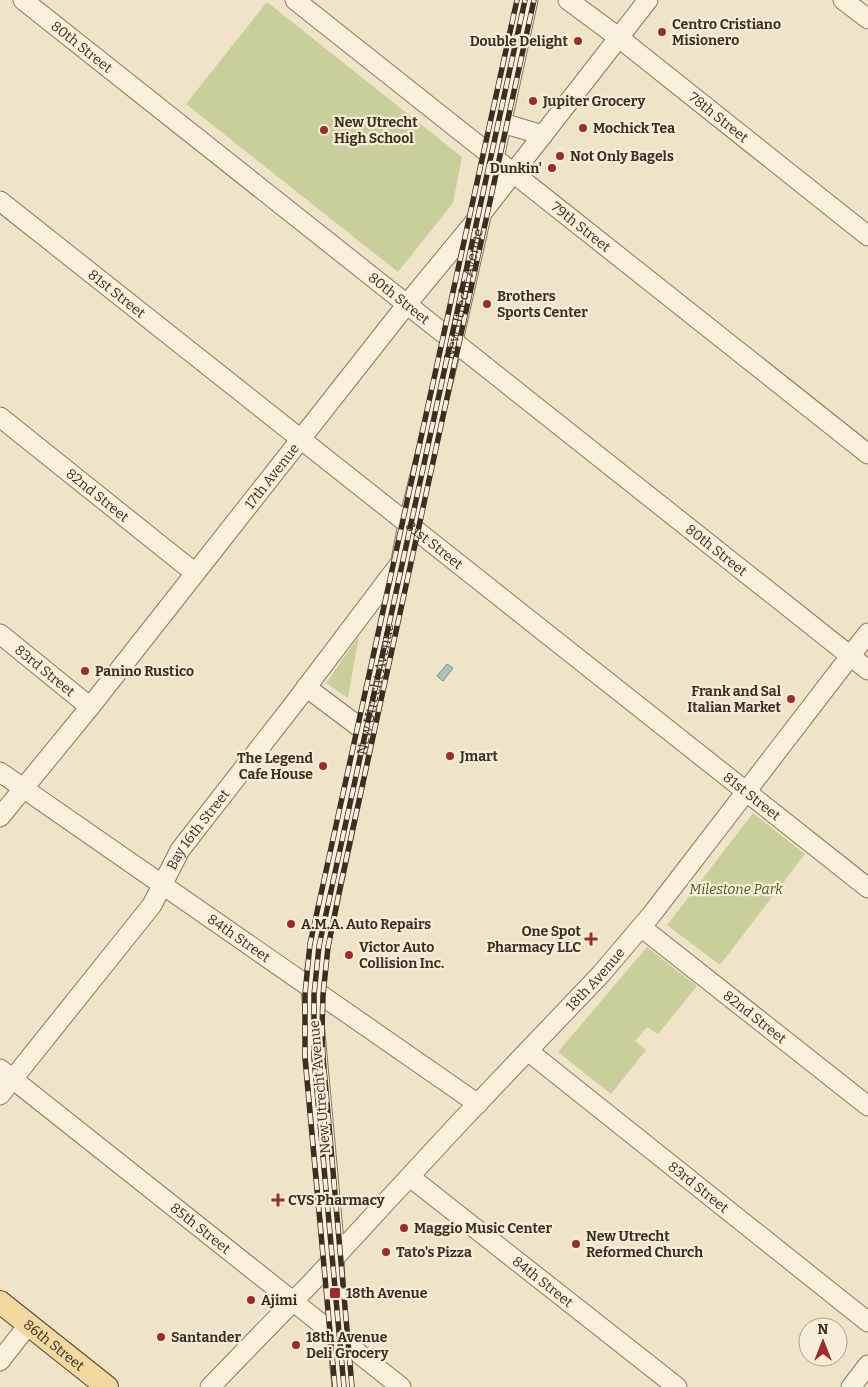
<svg xmlns="http://www.w3.org/2000/svg" width="868" height="1387" font-family="Bitter,serif">
  <style>
    .green { fill: #c9cf9b }
    .water { fill: #a9c4bc; stroke: #6f938a }
    .lines { fill: none; stroke-linecap: round; stroke-linejoin: round }
    .minor-casing { stroke: #8d765c; stroke-width: 21 }
    .major-casing { stroke: #5b4430; stroke-width: 24 }
    .minor { stroke: #faf1dc; stroke-width: 19 }
    .major { stroke: #f3d9a0; stroke-width: 22 }
    .rail-casing { stroke: #3d2e20; stroke-width: 5.5 }
    .rail { stroke: #f7eed8; stroke-width: 4; stroke-dasharray: 11; stroke-linecap: butt }
    .poi-dot { fill: #9e2a2b; stroke: #f7eed8; stroke-width: 2 }
    .labels { text-anchor: middle; dominant-baseline: central; stroke-width: 4.5; stroke-linejoin: round; paint-order: stroke }
    .poi-label { font-size: 14px; font-weight: bold; fill: #3d2e20; stroke: #f7eed8; text-anchor: start }
    .street-label { font-size: 14px; fill: #3d2e20; stroke: #f7eed8 }
    .park-label { font-size: 14px; font-style: italic; fill: #4d5a26; stroke: #f7eed8 }
  </style>
  <rect width="100%" height="100%" fill="#f0e4c8"/>
  <!-- green -->
  <path class="green" d="M267 2 462 157 453 203 398 272 186 104Z
    M359 636 348 698 326 683Z
    M753 813 805 854 720 965 667 925Z
    M647 947 697 986 658 1034 647 1027 635 1041 646 1050 611 1094 558 1052Z"/>
  <!-- water -->
  <path class="water" d="M447 664 453 668 443 681 437 676Z"/>
  <g class="lines">
    <defs>
      <g id="minor">
        <path id="s1" d="M23 0 868 670"/>
        <path id="s2" d="M295 0 868 454"/>
        <path id="s3" d="M568 0 618 37 868 236"/>
        <path d="M843 0 868 19"/>
        <path d="M502 123 543 135"/>
        <path id="s4" d="M0 201 868 888"/>
        <path id="s5" d="M0 417 195 573"/>
        <path id="s6" d="M0 634 90 707"/>
        <path d="M306 687 366 732"/>
        <path id="s7" d="M0 772 478 1104"/>
        <path id="s8" d="M0 817 90 707 407 304 482 213 648 0"/>
        <path id="s9" d="M641 927 868 1106"/>
        <path id="s10" d="M528 1051 868 1322"/>
        <path id="s11" d="M0 1069 401 1387"/>
        <path id="s12" d="M0 1095 152 905 180 850 293 705 398 566"/>
        <path id="s13" d="M410 1177 677 1387"/>
        <path d="M0 1361 28 1325"/>
        <path id="s14" d="M210 1387 314 1280 459 1123 601 974 652 914 868 633"/>
        <path id="s15" d="M342 1387 337 1336 333 1231 311 988 389 624 408 524 453 341 494 158 528 0"/>
        <path d="M851 1387 868 1365"/>
      </g>
      <g id="major">
        <path id="s16" d="M0 1302 107 1387"/>
      </g>
    </defs>
    <!-- minor casing -->
    <use href="#minor" class="minor-casing"/>
    <!-- major casing -->
    <use href="#major" class="major-casing"/>
    <!-- minor -->
    <use href="#minor" class="minor"/>
    <!-- major -->
    <use href="#major" class="major"/>
    <defs>
      <path id="rail" d="M335 1387 305 1058V994L310 944 517 0
        M344 1387 314 1058V995L319 946 525 0
        M352 1387 323 1057 322 1029 323 995 328 947 341 883 534 0"/>
    </defs>
    <!-- rail casing -->
    <use href="#rail" class="rail-casing"/>
    <!-- rail -->
    <use href="#rail" class="rail"/>
  </g>
  <!-- markers -->
  <g class="poi-dot">
    <circle cx="662" cy="32" r="5"/>
    <circle cx="578" cy="41" r="5"/>
    <circle cx="533" cy="101" r="5"/>
    <circle cx="583" cy="128" r="5"/>
    <circle cx="324" cy="130" r="5"/>
    <circle cx="560" cy="156" r="5"/>
    <circle cx="552" cy="168" r="5"/>
    <circle cx="487" cy="304" r="5"/>
    <circle cx="85" cy="671" r="5"/>
    <circle cx="791" cy="699" r="5"/>
    <circle cx="450" cy="756" r="5"/>
    <circle cx="323" cy="766" r="5"/>
    <circle cx="291" cy="924" r="5"/>
    <path d="M588.5 931.5h5v5h5v5h-5v5h-5v-5h-5v-5h5z"/>
    <circle cx="349" cy="955" r="5"/>
    <path d="M275.5 1192.5h5v5h5v5h-5v5h-5v-5h-5v-5h5z"/>
    <circle cx="404" cy="1228" r="5"/>
    <circle cx="576" cy="1244" r="5"/>
    <circle cx="386" cy="1252" r="5"/>
    <rect x="329" y="1287" width="12" height="12" rx="2.5"/>
    <circle cx="251" cy="1300" r="5"/>
    <circle cx="161" cy="1337" r="5"/>
    <circle cx="296" cy="1345" r="5"/>
  </g>
  <g class="labels">
    <!-- poi labels -->
    <g class="poi-label">
      <text x="672" y="24">Centro Cristiano<tspan x="672" dy="16">Misionero</tspan></text>
      <text x="568" y="41" text-anchor="end">Double Delight</text>
      <text x="543" y="101">Jupiter Grocery</text>
      <text x="334" y="122">New Utrecht<tspan x="334" dy="16">High School</tspan></text>
      <text x="593" y="128">Mochick Tea</text>
      <text x="570" y="156">Not Only Bagels</text>
      <text x="542" y="168" text-anchor="end">Dunkin'</text>
      <text x="497" y="296">Brothers<tspan x="497" dy="16">Sports Center</tspan></text>
      <text x="95" y="671">Panino Rustico</text>
      <text x="781" y="691" text-anchor="end">Frank and Sal<tspan x="781" dy="16">Italian Market</tspan></text>
      <text x="460" y="756">Jmart</text>
      <text x="313" y="758" text-anchor="end">The Legend<tspan x="313" dy="16">Cafe House</tspan></text>
      <text x="301" y="924">A.M.A. Auto Repairs</text>
      <text x="581" y="931" text-anchor="end">One Spot<tspan x="581" dy="16">Pharmacy LLC</tspan></text>
      <text x="359" y="947">Victor Auto<tspan x="359" dy="16">Collision Inc.</tspan></text>
      <text x="288" y="1200">CVS Pharmacy</text>
      <text x="414" y="1228">Maggio Music Center</text>
      <text x="586" y="1236">New Utrecht<tspan x="586" dy="16">Reformed Church</tspan></text>
      <text x="396" y="1252">Tato's Pizza</text>
      <text x="346" y="1293">18th Avenue</text>
      <text x="261" y="1300">Ajimi</text>
      <text x="171" y="1337">Santander</text>
      <text x="306" y="1337">18th Avenue<tspan x="306" dy="16">Deli Grocery</tspan></text>
    </g>
    <!-- street labels -->
    <g class="street-label">
      <text stroke="none"><textPath href="#s1" startOffset="75">80th Street</textPath></text>
      <text stroke="none"><textPath href="#s3" startOffset="191">78th Street</textPath></text>
      <text stroke="none"><textPath href="#s2" startOffset="365">79th Street</textPath></text>
      <text stroke="none"><textPath href="#s4" startOffset="149">81st Street</textPath></text>
      <text stroke="none"><textPath href="#s15" startOffset="1111">New Utrecht Avenue</textPath></text>
      <text stroke="none"><textPath href="#s1" startOffset="480">80th Street</textPath></text>
      <text stroke="none"><textPath href="#s8" startOffset="436">17th Avenue</textPath></text>
      <text stroke="none"><textPath href="#s5" startOffset="125">82nd Street</textPath></text>
      <text stroke="none"><textPath href="#s4" startOffset="554">81st Street</textPath></text>
      <text stroke="none"><textPath href="#s1" startOffset="885">80th Street</textPath></text>
      <text stroke="none"><textPath href="#s6" startOffset="58">83rd Street</textPath></text>
      <text stroke="none"><textPath href="#s15" startOffset="706">New Utrecht Avenue</textPath></text>
      <text stroke="none"><textPath href="#s4" startOffset="959">81st Street</textPath></text>
      <text stroke="none"><textPath href="#s12" startOffset="332">Bay 16th Street</textPath></text>
      <text stroke="none"><textPath href="#s7" startOffset="291">84th Street</textPath></text>
      <text stroke="none"><textPath href="#s14" startOffset="561">18th Avenue</textPath></text>
      <text stroke="none"><textPath href="#s9" startOffset="145">82nd Street</textPath></text>
      <text transform="translate(320 1087) rotate(-95)">New Utrecht Avenue</text>
      <text stroke="none"><textPath href="#s10" startOffset="218">83rd Street</textPath></text>
      <text stroke="none"><textPath href="#s11" startOffset="256">85th Street</textPath></text>
      <text stroke="none"><textPath href="#s13" startOffset="169">84th Street</textPath></text>
      <text stroke="none"><textPath href="#s16" startOffset="69">86th Street</textPath></text>
    </g>
    <!-- park labels -->
    <g class="park-label">
      <text x="736" y="889">Milestone Park</text>
    </g>
  </g>
  <!-- north arrow -->
  <g transform="translate(823 1342)"><circle r="24" fill="#f7eed8" stroke="#ada18e"/>
  <path d="M0-4L9 19L0 12L-9 19Z" fill="#9e2a2b"/>
  <text y="-8" font-size="14" font-weight="bold" text-anchor="middle" fill="#3d2e20">N</text>
  </g>
</svg>
